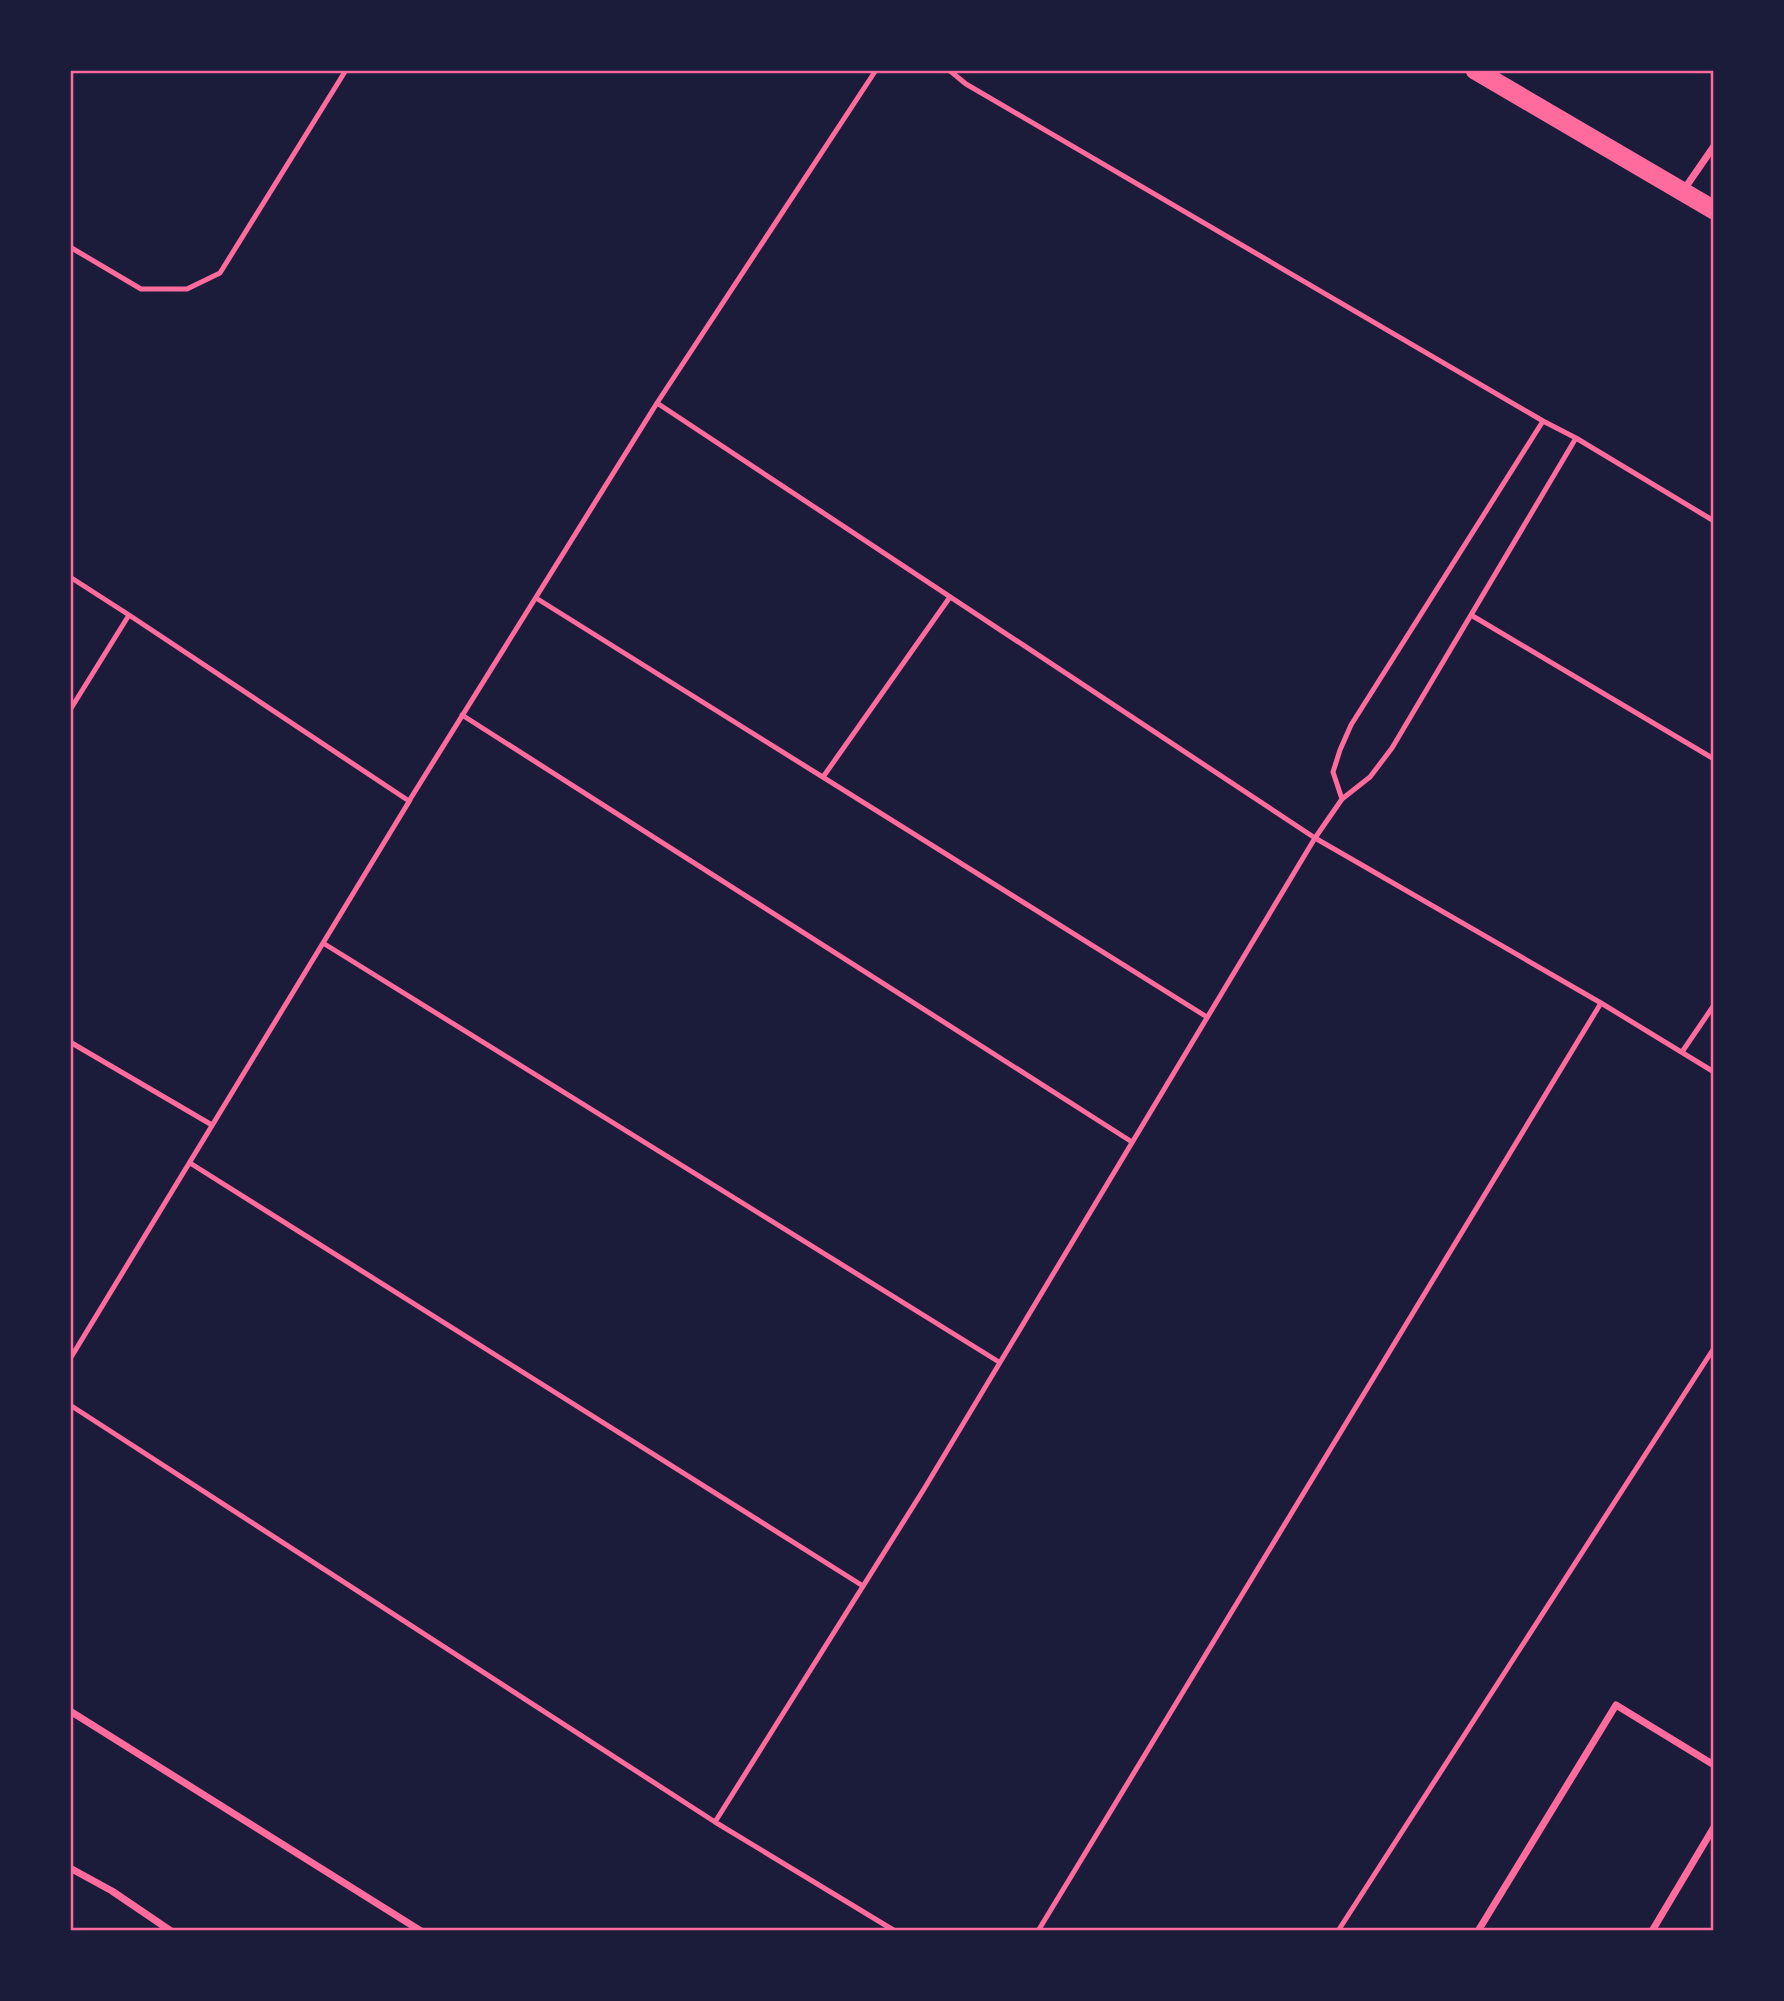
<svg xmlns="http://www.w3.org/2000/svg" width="1784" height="2001" font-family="'Asap Condensed',sans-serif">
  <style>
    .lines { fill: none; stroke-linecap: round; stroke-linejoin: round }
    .service { stroke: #ff6b9d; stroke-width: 5 }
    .minor { stroke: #ff6b9d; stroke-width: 7 }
    .trunk { stroke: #ff6b9d; stroke-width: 19 }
    .neatline { fill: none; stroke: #ff6b9d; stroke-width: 2.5 }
  </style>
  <rect width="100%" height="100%" fill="#1b1b3a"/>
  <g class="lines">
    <!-- service -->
    <path class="service" d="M949 70 966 84 1543 421 1576 438 1714 521
      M70 247 141 289H187L220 273 346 70
      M657 403 1315 838 1601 1003 1714 1072
      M70 577 129 615 70 710
      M536 598 1207 1017
      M129 615 409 801 657 403 876 70
      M1471 615 1714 759
      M462 715 1132 1142
      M823 777 950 597
      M1342 799 1333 772 1340 750 1351 725 1543 421
      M323 943 999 1362
      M70 1042 212 1125
      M1682 1052 1714 1005
      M190 1163 863 1586
      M70 1359 410 800
      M70 1405 715 1822 895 1931
      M715 1822 924 1489 1315 838 1342 799 1370 777 1392 748 1576 438
      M1038 1931 1601 1003
      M1338 1931 1714 1348"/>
    <!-- minor -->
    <path class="minor" d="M1683 191 1714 146
      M70 1711 421 1931
      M70 1868 112 1891 171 1931
      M1478 1931 1616 1705 1714 1765
      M1652 1931 1714 1827"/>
    <!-- trunk -->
    <path class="trunk" d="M1475 70 1714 210"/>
  </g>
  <!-- border -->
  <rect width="1784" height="2001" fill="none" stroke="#1b1b3a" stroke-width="144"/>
  <rect x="72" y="72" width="1640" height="1857" class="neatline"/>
</svg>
